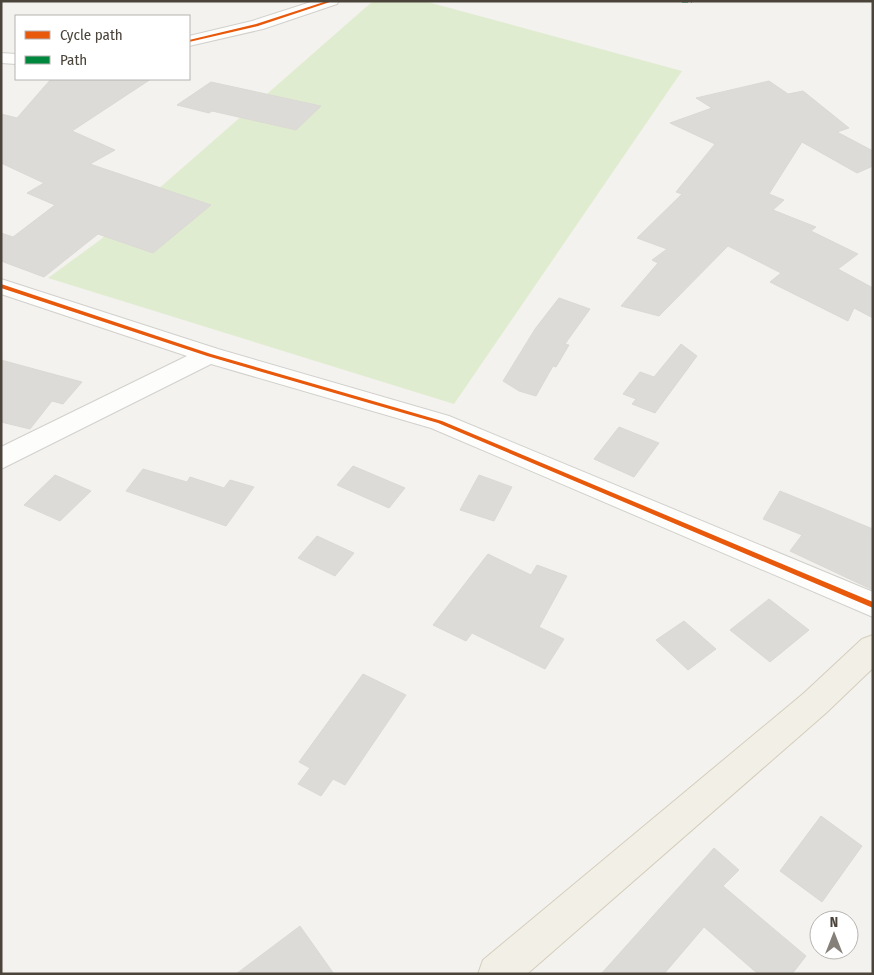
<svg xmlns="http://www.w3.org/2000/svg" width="874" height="975" font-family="'Fira Sans Condensed',sans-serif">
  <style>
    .green { fill: #e0ecd0 }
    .building { fill: #dddbd7; stroke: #dbd9d4 }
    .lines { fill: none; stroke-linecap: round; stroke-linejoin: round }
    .minor-casing { stroke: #d1d0cc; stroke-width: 2 }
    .major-casing { stroke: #d4cebd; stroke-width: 2 }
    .minor { fill: #fdfdfc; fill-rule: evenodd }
    .major { fill: #f2efe6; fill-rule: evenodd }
    .quiet { stroke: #00873e; stroke-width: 3; stroke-dasharray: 6 3; stroke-linecap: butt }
    .cycleway-casing { stroke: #fff; stroke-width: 3 }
    .cycleway { fill: #e8590c; fill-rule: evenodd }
  </style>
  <rect width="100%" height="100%" fill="#f3f2ee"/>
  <!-- green -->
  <path class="green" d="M373 1H424L682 71 454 404 48 278 100 240Z"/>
  <!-- building -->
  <path class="building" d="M51 79H151L72 131 115 150 90 164 211 205 153 253 98 234 44 277 1 261V233L13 237 55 205 27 193 44 183 1 163V114L17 118Z
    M769 81 788 94 803 91 849 128 837 132 873 151V166L857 173 802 142 769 194 784 200 773 210 816 227 811 231 858 254 838 269 873 288V318L854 308 848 321 770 282 781 273 728 246 659 316 621 306 658 263 652 260 667 249 637 238 682 194 676 192 715 144 670 123 712 108 696 98Z
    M211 82 321 106 296 130 212 111 209 113 177 105Z
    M559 298 590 309 565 344 569 345 556 367 553 366 536 396 519 391 503 381 535 329Z
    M681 344 697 356 655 413 632 404 636 399 623 394 640 372 654 377Z
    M1 360 82 382 63 404 52 401 30 429 1 422Z
    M619 427 659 443 634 477 594 459Z
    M353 466 405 488 389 508 337 485Z
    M143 469 187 482 190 477 224 488 230 480 254 487 226 526 126 491Z
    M55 475 91 491 60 521 24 505Z
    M479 475 512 487 494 521 460 510Z
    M780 491 873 529V590L790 551 802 535 763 519Z
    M317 536 354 553 335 576 298 558Z
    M488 554 531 575 537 565 567 576 539 627 564 639 545 669 472 633 466 641 433 625Z
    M769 599 809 630 770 662 730 630Z
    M684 621 716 649 688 670 656 640Z
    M363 674 406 695 345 785 333 779 321 796 298 784 310 768 299 762Z
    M821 816 862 846 822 902 780 871Z
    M714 848 739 870 723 886 806 956 792 974H758L704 927 664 974H601Z
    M300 926 334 974H236Z"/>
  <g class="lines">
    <defs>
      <path id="minor" d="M314 1H339L337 4 263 29 189 46V36L252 21Z
        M1 53 16 54V64L1 63Z
        M1 279 218 349 449 416 873 592V617L431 428 211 364 1 469V447L187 356 1 294Z"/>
      <path id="major" d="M873 635V668L826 713 527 974H478L483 960 804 693 862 639Z"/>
    </defs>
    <!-- minor casing -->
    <use href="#minor" class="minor-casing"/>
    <!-- major casing -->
    <use href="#major" class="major-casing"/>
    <!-- minor -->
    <use href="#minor" class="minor"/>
    <!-- major -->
    <use href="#major" class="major"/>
    <!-- quiet -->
    <path class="quiet" d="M682 1H692"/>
    <defs>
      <path id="cycleway" d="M327 1H333L258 26 189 42V40L256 24Z
        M1 284 211 354 442 421 873 602V608L438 423 207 356 1 288Z"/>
    </defs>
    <!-- cycleway casing -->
    <use href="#cycleway" class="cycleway-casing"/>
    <!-- cycleway -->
    <use href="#cycleway" class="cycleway"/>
  </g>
  <!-- border -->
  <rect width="874" height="975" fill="none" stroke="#4a443a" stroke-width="5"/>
  <!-- legend -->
  <rect x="15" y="15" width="175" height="65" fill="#ffffff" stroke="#b7b4b0"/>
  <rect x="25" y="31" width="25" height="8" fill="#e8590c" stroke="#b7b4b0"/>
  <text x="60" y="40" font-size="15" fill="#4a443a">Cycle path</text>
  <rect x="25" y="56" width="25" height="8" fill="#00873e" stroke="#b7b4b0"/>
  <text x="60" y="65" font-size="15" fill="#4a443a">Path</text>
  <!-- north arrow -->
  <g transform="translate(834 935)"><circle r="24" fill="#ffffff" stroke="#b7b4b0"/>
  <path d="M0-4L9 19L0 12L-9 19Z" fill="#858179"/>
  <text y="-8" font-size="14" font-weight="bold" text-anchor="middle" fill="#4a443a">N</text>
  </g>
</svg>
